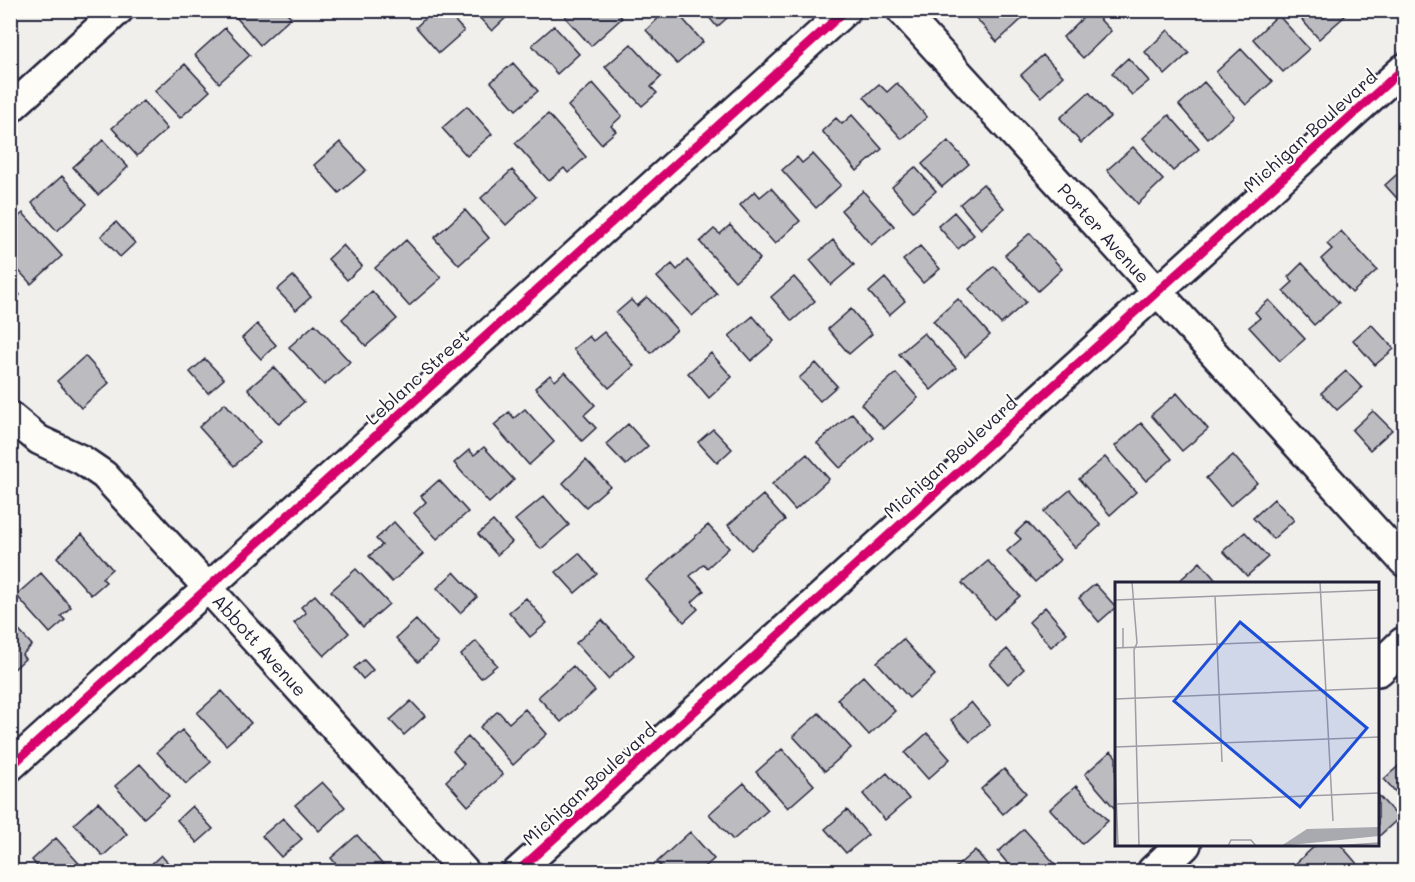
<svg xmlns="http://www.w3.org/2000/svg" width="1415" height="882" font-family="Mali,sans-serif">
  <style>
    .building { fill: #bcbcc0; stroke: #22223b; stroke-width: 1.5 }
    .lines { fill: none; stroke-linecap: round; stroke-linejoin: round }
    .street-casing { stroke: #22223b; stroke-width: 33 }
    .secondary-casing { stroke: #22223b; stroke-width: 38 }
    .street { stroke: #fdfcf7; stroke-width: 28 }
    .secondary { stroke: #fdfcf7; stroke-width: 33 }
    .cycleway-casing { stroke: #fdfcf7; stroke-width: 13 }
    .cycleway { stroke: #d6006c; stroke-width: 9 }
    .labels { text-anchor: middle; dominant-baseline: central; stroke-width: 4.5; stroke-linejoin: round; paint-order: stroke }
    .street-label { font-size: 18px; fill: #22223b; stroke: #fdfcf7 }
    .inset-road { fill: none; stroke: #9e9da5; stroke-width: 1.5 }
    .view { fill: #1d4ed8; fill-opacity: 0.15; stroke: #1d4ed8; stroke-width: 3 }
    .inset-edge { fill: none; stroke: #22223b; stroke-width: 3 }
  </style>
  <rect width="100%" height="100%" fill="#f0efec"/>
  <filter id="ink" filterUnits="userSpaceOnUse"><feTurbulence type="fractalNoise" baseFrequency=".0167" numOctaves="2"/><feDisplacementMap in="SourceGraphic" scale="12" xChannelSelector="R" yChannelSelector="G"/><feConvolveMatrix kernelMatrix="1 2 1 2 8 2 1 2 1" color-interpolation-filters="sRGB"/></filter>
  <g filter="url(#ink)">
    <!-- building -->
    <path class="building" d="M243 10H284L291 17 260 45 236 17Z
      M434 10H445L464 31 439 53 416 27Z
      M472 10H514L492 31Z
      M573 10H615L622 18 591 46 565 17Z
      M667 10H675L703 42 677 64 646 30Z
      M703 10H736L717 27Z
      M969 10H1015L1023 18 997 42Z
      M1091 10 1111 31 1083 58 1063 37Z
      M1293 10H1340L1345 16 1319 39Z
      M1278 15 1309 49 1283 72 1253 39Z
      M554 26 579 54 557 74 532 45Z
      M225 28 250 55 219 83 195 55Z
      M1168 30 1189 53 1165 75 1145 52Z
      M631 44 661 77 651 87 657 93 642 106 605 67Z
      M1241 49 1272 82 1246 105 1216 72Z
      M1043 55 1063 76 1041 97 1021 75Z
      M1128 58 1149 81 1132 95 1112 73Z
      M513 63 538 91 516 110 491 82Z
      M185 64 210 91 180 118 155 91Z
      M1204 82 1234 116 1208 139 1179 105Z
      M593 83 622 116 611 126 616 131 601 144 568 106Z
      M897 83 927 117 902 139 864 97 879 84 887 92Z
      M1089 92 1110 117 1081 143 1060 118Z
      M143 101 167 129 137 156 112 128Z
      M467 106 492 134 467 156 442 128Z
      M548 114 586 157 568 173 564 168 549 181 515 143Z
      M852 115 882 149 857 171 822 131 836 118 842 124Z
      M1169 115 1199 149 1173 171 1143 138Z
      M103 140 128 167 98 195 73 167Z
      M948 141 969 164 942 187 922 164Z
      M340 142 366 170 339 193 314 165Z
      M1133 147 1163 180 1138 204 1107 170Z
      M813 154 841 185 816 208 782 170 797 157 802 163Z
      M915 167 936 191 913 211 892 187Z
      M1404 168V206L1385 185Z
      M512 170 536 197 506 225 481 198Z
      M62 176 87 204 57 231 32 203Z
      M983 184 1004 208 981 229 960 204Z
      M771 188 800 221 775 244 740 205 755 191 760 197Z
      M863 191 894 226 871 245 841 210Z
      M465 210 489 238 459 265 434 238Z
      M954 212 974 235 958 249 938 226Z
      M23 213 62 256 31 284 10 261V224Z
      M116 222 135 243 120 257 101 236Z
      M730 225 760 259 735 281 700 242 714 229 720 234Z
      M1341 231 1377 270 1352 293 1321 259 1332 249 1327 244Z
      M1030 233 1062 269 1038 291 1005 255Z
      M406 240 441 278 409 306 375 268Z
      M833 240 854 265 831 285 810 260Z
      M343 245 362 266 347 280 328 259Z
      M920 246 940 269 923 283 903 260Z
      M687 260 717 294 692 316 657 277 672 264 677 270Z
      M1302 263 1339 303 1314 325 1283 291 1293 282 1288 277Z
      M994 266 1026 302 1001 324 969 289Z
      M293 276 311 297 296 310 277 290Z
      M794 277 815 301 792 321 771 297Z
      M885 278 905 301 889 315 869 292Z
      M10 284 20 295 10 304Z
      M372 291 397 319 366 346 342 319Z
      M647 297 677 330 651 353 616 313 631 300 637 306Z
      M958 299 990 335 965 357 933 321Z
      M1269 300 1305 339 1280 361 1249 327 1260 318 1255 312Z
      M851 309 872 334 849 354 828 329Z
      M753 316 774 341 751 361 729 336Z
      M257 324 276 345 261 359 242 338Z
      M315 324 350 362 324 385 289 347Z
      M1371 324 1394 349 1375 365 1353 340Z
      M604 332 634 366 609 388 573 349 589 336 593 341Z
      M924 333 956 368 931 390 899 354Z
      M711 353 732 377 709 398 688 373Z
      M85 356 109 383 81 408 57 381Z
      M205 359 224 379 208 393 190 372Z
      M816 363 837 386 820 401 799 378Z
      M274 367 304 402 279 424 248 389Z
      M1346 371 1362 388 1337 410 1321 393Z
      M565 372 595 405 584 415 596 428 582 441 535 388 550 375 555 381Z
      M896 373 918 398 884 429 861 404Z
      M1177 393 1208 429 1182 451 1151 415Z
      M225 403 260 443 234 466 199 427Z
      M525 409 554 442 529 465 494 425 509 412 514 418Z
      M1373 411 1392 430 1370 450 1352 430Z
      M852 413 874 438 840 468 817 443Z
      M1141 423 1172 459 1146 481 1115 446Z
      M628 424 648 446 626 465 606 444Z
      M713 429 732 449 717 463 698 442Z
      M484 447 514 480 489 503 454 463 469 450 474 455Z
      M807 454 829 479 795 510 772 484Z
      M1233 455 1257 483 1230 506 1206 478Z
      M1105 457 1136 492 1110 515 1079 479Z
      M586 460 610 486 586 507 563 483Z
      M439 480 468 512 437 539 414 513 426 502 421 496Z
      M1070 490 1101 525 1075 548 1044 512Z
      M763 495 785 520 751 550 728 525Z
      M544 496 569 525 541 549 515 520Z
      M1274 499 1294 520 1273 539 1253 518Z
      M493 521 512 542 497 555 478 534Z
      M394 522 423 554 392 582 369 556 382 545 376 539Z
      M1027 522 1060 560 1035 582 1007 551 1021 539 1015 533Z
      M708 525 729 548 707 568 704 564 690 576 704 591 692 602 698 609 684 622 646 580Z
      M1245 532 1268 557 1247 576 1223 551Z
      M82 534 112 569 102 578 106 582 91 595 57 557Z
      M579 553 597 574 575 593 556 572Z
      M988 561 1020 596 994 619 962 583Z
      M1200 562 1219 584H1176Z
      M356 569 389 604 363 627 331 591Z
      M454 572 477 597 460 613 437 588Z
      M41 573 71 607 61 616 65 620 50 633 16 595Z
      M1095 584 1116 607 1099 622 1079 598Z
      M315 595 349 633 324 656 294 623 306 613 301 607Z
      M526 598 547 623 530 637 509 612Z
      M1045 607 1067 633 1051 647 1029 622Z
      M416 620 438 644 418 662 396 638Z
      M602 620 634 655 608 679 576 643Z
      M10 621 32 645 22 655 25 659 11 672Z
      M903 639 935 675 909 698 877 662Z
      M476 641 497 665 481 678 461 655Z
      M1007 649 1024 669 1008 684 990 664Z
      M364 660 373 670 363 679 354 668Z
      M573 666 595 691 561 722 538 697Z
      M863 676 895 711 869 735 837 699Z
      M222 691 251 723 226 745 197 713Z
      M411 701 425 716 404 735 390 720Z
      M971 702 990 725 970 742 951 720Z
      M525 709 547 734 513 765 480 727 498 711 509 723Z
      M819 713 851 748 825 771 793 736Z
      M182 730 211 762 186 784 157 752Z
      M927 733 950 759 928 779 905 753Z
      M468 737 503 775 468 806 446 781 464 764 453 751Z
      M782 749 814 785 788 808 756 772Z
      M1111 751 1116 757V810L1085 774Z
      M1404 761V801L1384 779Z
      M140 764 169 796 144 818 115 786Z
      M1004 769 1026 793 1003 814 981 789Z
      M887 773 909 799 885 820 863 794Z
      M322 782 345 807 319 831 295 805Z
      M744 783 768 810 733 840 709 814Z
      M1076 786 1108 821 1082 844 1050 809Z
      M1378 795 1399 818 1378 837Z
      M98 802 127 834 103 856 74 824Z
      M192 806 213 829 197 843 177 820Z
      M847 810 868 835 846 853 825 829Z
      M283 818 302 839 281 857 262 836Z
      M1024 829 1056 865 1049 872H1015L998 852Z
      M690 832 714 859 699 872H665L657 862Z
      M357 835 389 872H343L331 858Z
      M56 838 85 870 83 872H42L32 860Z
      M1317 844H1340L1364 872H1300L1294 865Z
      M975 850 994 872H959L955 868Z
      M161 855 176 872H143Z"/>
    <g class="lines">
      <defs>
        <path id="street" d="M901 10 1404 562
          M10 109 119 10
          M10 416 39 440 82 460 104 475 208 588 465 872
          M10 767 846 10
          M517 872 1404 68"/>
        <path id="secondary" d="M1378 669 1404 644
          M1154 872 1184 844"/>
      </defs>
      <!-- street casing -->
      <use href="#street" class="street-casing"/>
      <!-- secondary casing -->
      <use href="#secondary" class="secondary-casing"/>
      <!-- street -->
      <use href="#street" class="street"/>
      <!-- secondary -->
      <use href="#secondary" class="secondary"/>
      <defs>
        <path id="cycleway" d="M10 767 846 10
          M517 872 1404 68"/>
      </defs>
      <!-- cycleway casing -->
      <use href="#cycleway" class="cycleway-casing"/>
      <!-- cycleway -->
      <use href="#cycleway" class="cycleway"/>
    </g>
  </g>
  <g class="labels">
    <!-- street labels -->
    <g class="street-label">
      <text transform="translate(1310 131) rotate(-42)">Michigan Boulevard</text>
      <text transform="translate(1104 233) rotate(48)">Porter Avenue</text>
      <text transform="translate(417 377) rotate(-42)">Leblanc Street</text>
      <text transform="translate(950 457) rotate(-42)">Michigan Boulevard</text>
      <text transform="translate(260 645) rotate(48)">Abbott Avenue</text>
      <text transform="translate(589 784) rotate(-42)">Michigan Boulevard</text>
    </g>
  </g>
  <!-- overview -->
  <g transform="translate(1115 582)">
    <rect width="264" height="264" fill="#f0efec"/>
    <path d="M264 245V254L166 264 192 247Z" fill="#a9a9b0"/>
    <path class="inset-road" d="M17 0 22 61 19 68 24 264M205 0 218 239M100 14 107 180M0 18 264 8M8 46V66M0 66 264 56M0 117 264 106M0 165 264 155M0 182 3 264M1 222 264 211M113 264 116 258H136L141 264M219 264 264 261"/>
    <path class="view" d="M125 40 252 146 185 225 59 119Z"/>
    <rect width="264" height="264" class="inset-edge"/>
  </g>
  <!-- margin -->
  <rect width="1415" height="882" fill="none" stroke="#fdfcf7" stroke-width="36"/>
  <rect x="18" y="18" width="1379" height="846" fill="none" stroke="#22223b" stroke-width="2" filter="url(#ink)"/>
</svg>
